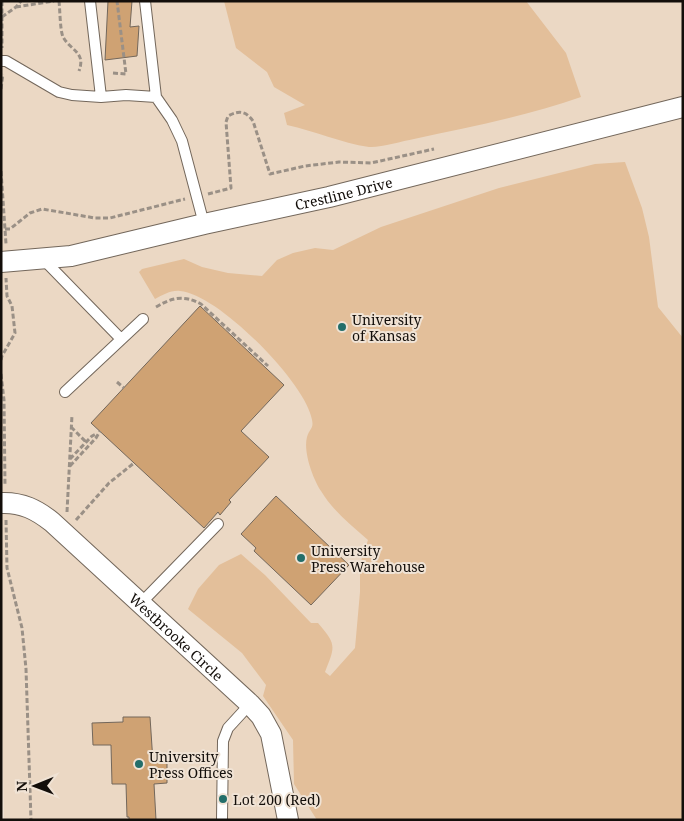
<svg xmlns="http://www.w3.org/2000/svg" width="684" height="821" font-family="'Noto Serif',serif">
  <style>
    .built { fill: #ebd8c4 }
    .green { fill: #e3bf9a }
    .building { fill: #cfa273; stroke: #73675b }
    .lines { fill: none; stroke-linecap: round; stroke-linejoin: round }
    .service-casing { stroke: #73675b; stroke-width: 12 }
    .minor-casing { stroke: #73675b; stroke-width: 22 }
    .path { stroke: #9a9086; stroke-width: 3; stroke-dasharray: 5 2.5; stroke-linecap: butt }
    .service { stroke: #fff; stroke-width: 10 }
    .minor { stroke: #fff; stroke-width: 20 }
    .poi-dot { fill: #236e6a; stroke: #f0e3d5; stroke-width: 2 }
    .labels { text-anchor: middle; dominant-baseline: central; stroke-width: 4; stroke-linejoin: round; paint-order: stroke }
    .street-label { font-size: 14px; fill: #130e0a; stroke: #f0e3d5 }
    .poi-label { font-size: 14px; fill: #130e0a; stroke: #f0e3d5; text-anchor: start }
  </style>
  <rect width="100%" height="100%" fill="#f0e3d5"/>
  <!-- built -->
  <path class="built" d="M1 1H683V820H4L1 653Z"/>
  <!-- green -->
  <path class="green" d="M224 1H526L566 53 581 97C527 116 470 127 414 139 402 141 380 148 369 147 341 143 315 131 287 125L284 113 305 105 274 87 267 72 236 48Z
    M625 162 642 208 649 237 658 307 683 338V820H317L294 784 293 740 263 696 266 685 242 653 188 609 198 589 219 565 241 554 265 575 311 623H318C337 645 335 646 325 672L330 676 355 648 360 592V564L368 540C351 525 333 511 321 491 313 479 303 452 307 437 310 427 315 429 311 416 302 380 218 294 180 291 171 290 163 295 155 299L139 272 142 269 184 259 202 267 228 273 262 276 277 260 293 253 315 248 333 250 381 227 499 188 595 164Z"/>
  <!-- building -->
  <path class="building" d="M108 1H132L130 27 139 26 137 56 105 60Z
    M200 306 284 385 241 431 269 457 229 500 231 502 220 515 218 512 204 528 91 423Z
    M276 496 349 565 311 605 254 551 256 548 241 534Z
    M123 717H150L153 762 167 761V783L154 784 156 820H129V817H127L126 784H112L111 745H93L92 723 123 722Z"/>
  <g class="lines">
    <defs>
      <path id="service" d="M90 1 101 97
        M145 1 156 97
        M1 61H6L59 92 72 95 101 97 126 95 156 97 172 120 182 141 204 224
        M43 259 121 339
        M65 392 143 319
        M141 603 218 524
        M222 820 223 741 228 728 250 704"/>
      <g id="minor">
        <path id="s1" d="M1 262 71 256 204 224 329 197 683 107"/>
        <path id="s2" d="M1 503C22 502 37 510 52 522L250 704 261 716 271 734 288 820"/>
      </g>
    </defs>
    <!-- service casing -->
    <use href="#service" class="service-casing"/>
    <!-- minor casing -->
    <use href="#minor" class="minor-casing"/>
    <!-- path -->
    <path class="path" d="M2 1V48
      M59 1C60 10 60 30 63 37 71 51 86 52 79 71
      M16 7 54 1
      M2 17 16 7 21 1
      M113 73 126 74 117 1
      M1 89 3 74
      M1 171 6 244
      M208 194 231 188 226 122 228 116C239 110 246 111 253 121L270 174 305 166 339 162 371 163 434 149
      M5 229H10L30 213 42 209 95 218H110L185 199
      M156 307C173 297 184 295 201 304L268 366
      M1 360 2 356 15 333 12 306 7 296 6 278
      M1 374 4 400 5 486
      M117 382 124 388
      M71 427 86 442
      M70 459 92 436 96 434
      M70 466 96 438 100 431
      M67 512 72 415
      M6 520 7 568 22 628 26 669 31 820
      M76 520 109 483 134 463"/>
    <!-- service -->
    <use href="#service" class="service"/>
    <!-- minor -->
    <use href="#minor" class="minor"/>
  </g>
  <!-- markers -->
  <g class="poi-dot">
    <circle cx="342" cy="327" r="5"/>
    <circle cx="301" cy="558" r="5"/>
    <circle cx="139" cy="764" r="5"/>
    <circle cx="223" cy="799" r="5"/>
  </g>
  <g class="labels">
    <!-- street labels -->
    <g class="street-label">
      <text stroke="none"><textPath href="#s1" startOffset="350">Crestline Drive</textPath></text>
      <text stroke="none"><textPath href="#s2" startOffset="225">Westbrooke Circle</textPath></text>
    </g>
    <!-- poi labels -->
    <g class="poi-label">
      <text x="352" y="319">University<tspan x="352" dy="16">of Kansas</tspan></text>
      <text x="311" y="550">University<tspan x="311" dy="16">Press Warehouse</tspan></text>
      <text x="149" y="756">University<tspan x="149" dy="16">Press Offices</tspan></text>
      <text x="233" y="799">Lot 200 (Red)</text>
    </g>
  </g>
  <!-- border -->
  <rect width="684" height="821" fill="none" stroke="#130e0a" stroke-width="5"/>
  <!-- north arrow -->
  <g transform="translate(35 786) rotate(269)" stroke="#f0e3d5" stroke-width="4" paint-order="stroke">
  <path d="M0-4L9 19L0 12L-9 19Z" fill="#130e0a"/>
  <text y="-8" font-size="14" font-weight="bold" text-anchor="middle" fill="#130e0a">N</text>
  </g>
</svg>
